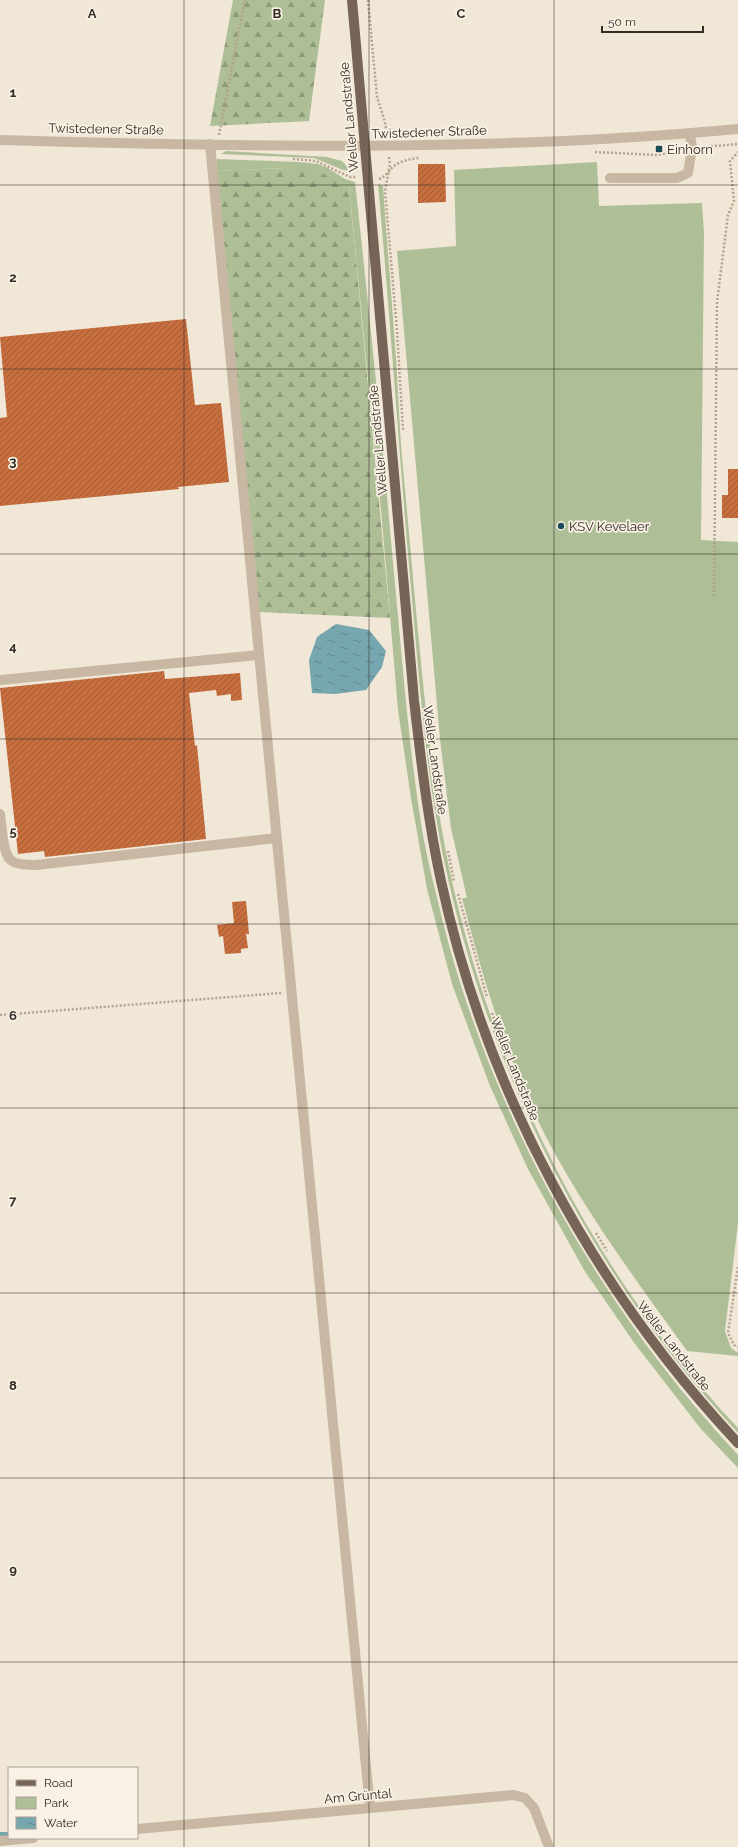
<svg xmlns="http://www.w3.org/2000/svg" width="738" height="1847" font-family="Raleway,sans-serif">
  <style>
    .green { fill: #aebf97 }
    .forest { fill: url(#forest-firs) }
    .water { fill: url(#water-ripples) }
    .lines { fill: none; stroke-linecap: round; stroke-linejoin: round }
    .stream { stroke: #76a6ae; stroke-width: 4 }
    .building { fill: url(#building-hatch) }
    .path { stroke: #b4a28d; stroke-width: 2.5; stroke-dasharray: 2 2; stroke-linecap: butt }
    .minor { stroke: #c8b8a3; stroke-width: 10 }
    .major { stroke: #766456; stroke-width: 10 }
    .grid { fill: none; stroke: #332b25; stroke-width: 1; stroke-opacity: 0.55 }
    .poi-dot { fill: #1b4b54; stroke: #f9f1e3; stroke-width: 1.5 }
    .labels { text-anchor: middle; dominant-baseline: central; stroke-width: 3.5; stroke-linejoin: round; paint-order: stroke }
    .street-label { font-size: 13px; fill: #332b25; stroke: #f9f1e3 }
    .poi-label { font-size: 13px; fill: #332b25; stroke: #f9f1e3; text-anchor: start }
    .grid-label { font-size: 13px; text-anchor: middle; font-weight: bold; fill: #332b25; stroke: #f9f1e3; stroke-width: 3.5; stroke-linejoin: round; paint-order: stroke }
  </style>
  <defs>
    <pattern id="forest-firs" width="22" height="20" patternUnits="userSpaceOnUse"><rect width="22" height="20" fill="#aebf97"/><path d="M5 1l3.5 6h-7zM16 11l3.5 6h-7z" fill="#8e9b7b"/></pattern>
    <pattern id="water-ripples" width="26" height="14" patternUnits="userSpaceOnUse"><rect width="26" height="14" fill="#76a6ae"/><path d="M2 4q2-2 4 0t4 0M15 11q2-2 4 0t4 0" fill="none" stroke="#61878d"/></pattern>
    <pattern id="building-hatch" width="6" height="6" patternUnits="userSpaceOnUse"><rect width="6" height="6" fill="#c76e3f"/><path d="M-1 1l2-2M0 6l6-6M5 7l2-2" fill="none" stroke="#a25b35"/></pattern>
  </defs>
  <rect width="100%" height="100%" fill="#f1e7d7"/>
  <!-- green -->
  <path class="green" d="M226 151 327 157 342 161 351 171 343 170 314 158 221 154Z
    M217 159 299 162 318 164 328 168 345 179 355 182C369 309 382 436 393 563 402 654 408 745 423 835 428 864 436 893 443 922 456 975 474 1027 495 1078 554 1219 634 1343 738 1455V1468L701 1429 635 1344 584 1270 528 1169 490 1086 452 984 427 889 411 798 398 710 382 521 349 186 286 168 216 171Z
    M597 162 599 206 702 203 704 233 701 540 738 542V1223L725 1331 731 1348 738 1353V1356L687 1351C644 1291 599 1231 562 1166 514 1084 486 990 462 898H467L451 828 440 739 397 251 456 246 454 170Z
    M378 184 383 186C387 244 392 301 396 359 398 387 399 416 401 445 406 500 411 555 416 611 425 701 432 792 452 881 497 1082 596 1278 738 1428V1433C595 1279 496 1087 449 883 428 793 421 702 413 611 400 469 391 326 378 184Z"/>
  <!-- forest -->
  <path class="forest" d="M233 0H325L309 121 210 126Z
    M286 168 313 169 349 186 390 618 259 612 216 171Z"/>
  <!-- water -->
  <path class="water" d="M336 624 369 630 386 651 382 667 366 690 335 694 312 693 309 660 317 637Z"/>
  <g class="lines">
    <!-- stream -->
    <path class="stream" d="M0 1834H9"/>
  </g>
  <!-- building -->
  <path class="building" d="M418 164H445L446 202 418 203Z
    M186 319 195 405 221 403 229 482 178 487 179 489 0 506V418L7 417 0 337Z
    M728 469H738V518H722V495H728Z
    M164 671 165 679 240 673 242 700 231 701V694L217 696 216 690 189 693 195 746 197 745 206 839 45 857 44 851 18 854 0 688Z
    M246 901 249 934H246L248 948 241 949V953L225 954 223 936 219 937 217 925 234 923 232 902Z"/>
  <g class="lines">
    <!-- path -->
    <path class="path" d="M368 0 377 97 385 122 387 136
      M219 135 245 0
      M703 147 738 144
      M595 152 657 155 680 151
      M389 157 390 164 385 191 397 331 403 430
      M293 159 316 161 350 177H356
      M379 179C387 176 388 171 394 166 400 161 410 159 419 158
      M714 596 717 302 728 215 734 201 730 161 738 152
      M448 851 454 881
      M458 894 487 997
      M492 1013 508 1055
      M0 1015 281 993
      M523 1091 531 1110
      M596 1233 607 1251
      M738 1267 728 1333 734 1345 738 1347"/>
    <!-- minor -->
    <path class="minor" d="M0 140C246 147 493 152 738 129
      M210 144 370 1808
      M610 178H677L688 173 692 148 690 133
      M0 680 259 655
      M0 814C2 826 2 855 12 861 19 866 28 864 36 865L277 838
      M137 1829 514 1795 525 1798 534 1808 549 1847
      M0 1841 33 1838"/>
    <!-- major -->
    <path class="major" d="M352 0 414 700C421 761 428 821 441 881 486 1090 592 1287 738 1443"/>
  </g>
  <!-- grid -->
  <path class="grid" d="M184 0V1847M369 0V1847M554 0V1847M0 185H738M0 369H738M0 554H738M0 739H738M0 924H738M0 1108H738M0 1293H738M0 1478H738M0 1662H738"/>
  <!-- markers -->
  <g class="poi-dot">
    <rect x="655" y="145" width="8" height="8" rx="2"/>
    <circle cx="561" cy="526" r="4"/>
  </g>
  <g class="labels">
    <!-- street labels -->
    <g class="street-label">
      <text transform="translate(349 117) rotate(-95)">Weller Landstraße</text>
      <text transform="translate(106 129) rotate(1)">Twistedener Straße</text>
      <text transform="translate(429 132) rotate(-2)">Twistedener Straße</text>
      <text transform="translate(378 440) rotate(-95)">Weller Landstraße</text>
      <text transform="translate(435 760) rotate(82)">Weller Landstraße</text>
      <text transform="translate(515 1069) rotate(68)">Weller Landstraße</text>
      <text transform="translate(674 1346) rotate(52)">Weller Landstraße</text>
      <text transform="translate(358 1796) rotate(-5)">Am Grüntal</text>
    </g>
    <!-- poi labels -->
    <g class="poi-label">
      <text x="667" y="149">Einhorn</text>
      <text x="569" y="526">KSV Kevelaer</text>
    </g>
  </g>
  <g class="grid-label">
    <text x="92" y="18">A</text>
    <text x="277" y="18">B</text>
    <text x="461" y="18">C</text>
    <text x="13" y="97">1</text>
    <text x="13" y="282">2</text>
    <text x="13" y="466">3</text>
    <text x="13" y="651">4</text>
    <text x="13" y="836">5</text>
    <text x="13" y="1020">6</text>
    <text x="13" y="1205">7</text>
    <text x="13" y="1390">8</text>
    <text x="13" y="1574">9</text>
  </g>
  <!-- legend -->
  <rect x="8" y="1767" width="130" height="72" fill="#f9f1e3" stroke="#aaa297"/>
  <rect x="16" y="1780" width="20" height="6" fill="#766456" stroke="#aaa297"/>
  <text x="44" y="1787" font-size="12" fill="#332b25">Road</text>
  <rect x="16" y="1797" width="20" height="12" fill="#aebf97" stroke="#aaa297"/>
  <text x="44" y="1807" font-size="12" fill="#332b25">Park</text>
  <rect x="16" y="1817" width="20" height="12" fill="url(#water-ripples)" stroke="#aaa297"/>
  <text x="44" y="1827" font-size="12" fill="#332b25">Water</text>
  <!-- scale -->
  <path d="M602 26v6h101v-6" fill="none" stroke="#332b25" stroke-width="2"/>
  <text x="608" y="26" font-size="12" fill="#332b25" stroke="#f9f1e3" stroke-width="3" paint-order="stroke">50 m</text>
</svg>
